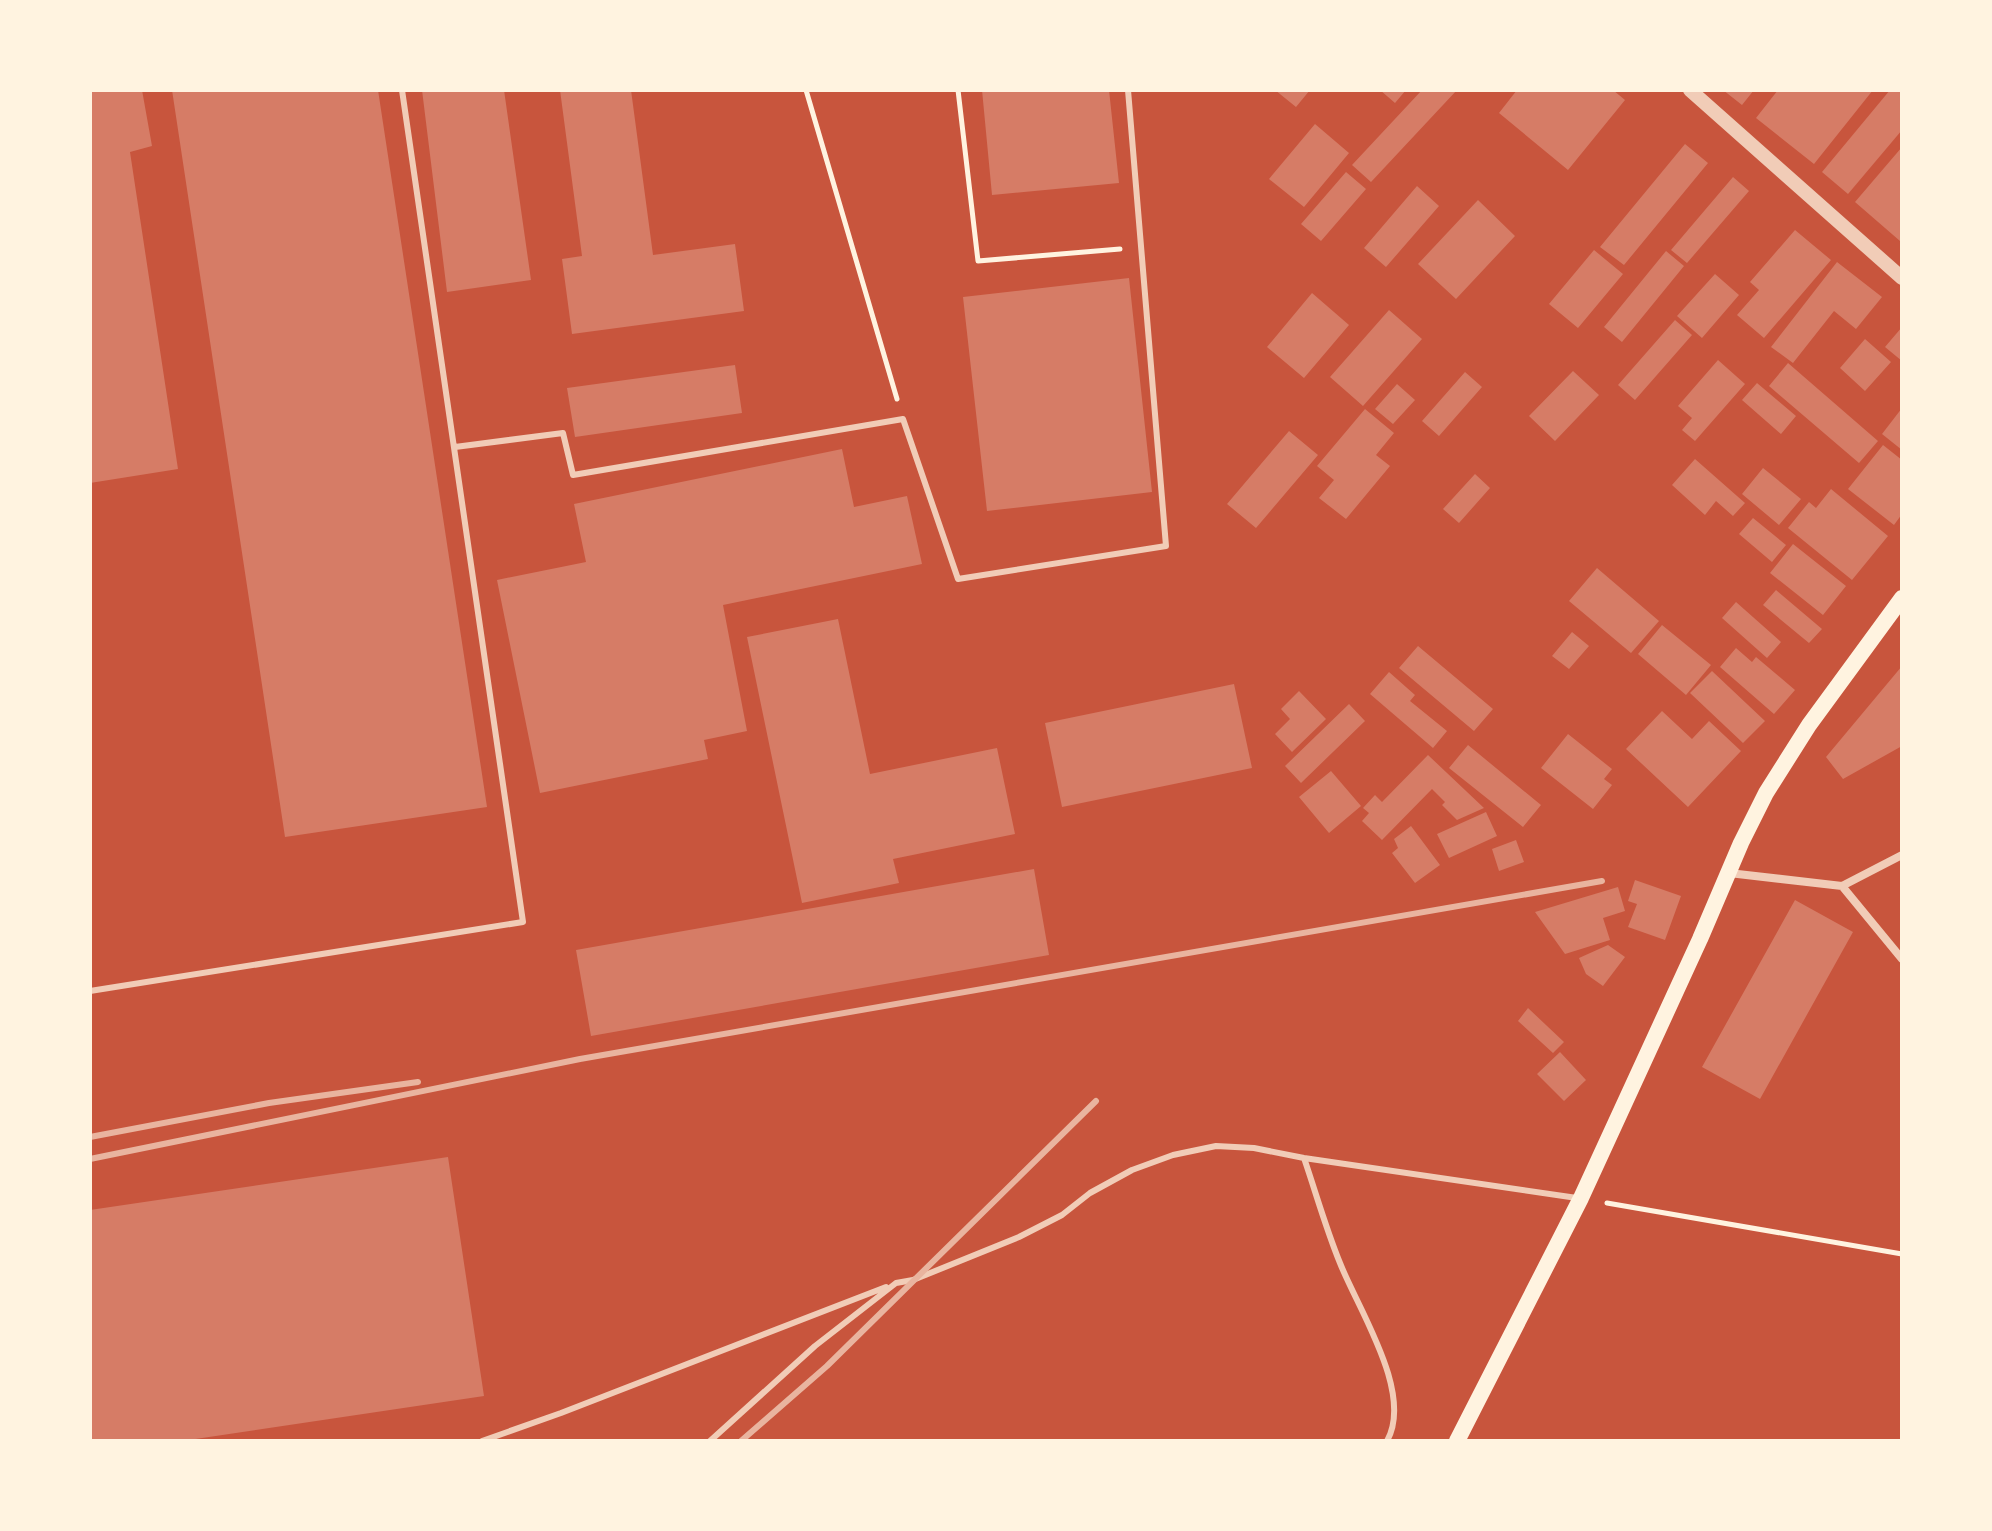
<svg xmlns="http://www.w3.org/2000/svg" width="1992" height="1531" font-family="'IBM Plex Serif',serif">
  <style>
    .building { fill: #d67c66 }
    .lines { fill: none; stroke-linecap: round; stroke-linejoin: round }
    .path { stroke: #fff3e0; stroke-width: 5 }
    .service { stroke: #f1ccb7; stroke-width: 6 }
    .minor { stroke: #f1ccb7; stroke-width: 8 }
    .tertiary { stroke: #f1ccb7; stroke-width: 14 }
    .secondary { stroke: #fff3e0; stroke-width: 16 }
    .rail { stroke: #e9b49f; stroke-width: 6 }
  </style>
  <rect width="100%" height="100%" fill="#c8553d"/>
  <!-- building -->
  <path class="building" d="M90 90H142L152 146 130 152 178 469 90 483Z
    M172 90H378L487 807 285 837Z
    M422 90H504L531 280 447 292Z
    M560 90H631L653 255 735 244 744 311 572 334 562 259 582 256Z
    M982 90H1109L1119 183 992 195Z
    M1275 90H1310L1296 107Z
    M1380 90H1406L1395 103Z
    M1422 90H1457L1371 182 1352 165Z
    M1517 90H1613L1625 100 1568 170 1499 113Z
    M1723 90H1754L1742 105Z
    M1778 90H1873L1814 164 1756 118Z
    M1890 90H1902V130L1848 194 1822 172Z
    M1315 124 1349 153 1304 207 1269 179Z
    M1685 144 1708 163 1624 265 1600 247Z
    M1902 147V238L1900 241 1855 202Z
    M1346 172 1366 189 1321 241 1301 224Z
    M1733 177 1749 191 1687 263 1671 250Z
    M1417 186 1439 206 1386 267 1364 248Z
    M1478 200 1515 236 1456 299 1418 264Z
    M1795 230 1831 260 1764 338 1737 315 1759 290 1750 282Z
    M1594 250 1623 274 1578 328 1549 304Z
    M1666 251 1684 266 1622 342 1604 327Z
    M1837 262 1882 297 1856 329 1834 311 1793 363 1771 347Z
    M1715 274 1739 295 1702 338 1677 316Z
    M1129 278 1152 492 987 511 963 297Z
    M1312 293 1349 325 1304 378 1267 347Z
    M1389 310 1422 339 1363 406 1330 377Z
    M1675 320 1692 335 1635 400 1618 385Z
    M1902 327V361L1885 347Z
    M1865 339 1891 362 1865 391 1840 368Z
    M1718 360 1745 384 1695 441 1682 430 1692 418 1678 406Z
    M1788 363 1878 441 1859 463 1769 386Z
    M735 365 742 413 575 437 567 388Z
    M1573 371 1599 395 1555 441 1529 416Z
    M1465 372 1482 387 1439 436 1422 421Z
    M1757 383 1796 416 1781 434 1742 400Z
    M1397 384 1415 400 1393 424 1375 409Z
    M1902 408V450L1882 434Z
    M1365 409 1394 433 1376 455 1390 466 1346 519 1319 498 1334 480 1317 466Z
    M1289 431 1318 455 1256 528 1227 504Z
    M1883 445 1902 460V514L1894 525 1848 489Z
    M842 449 854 507 907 496 922 564 723 605 747 731 704 740 708 759 540 793 497 580 586 562 574 504Z
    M1695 459 1745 503 1733 516 1716 501 1705 515 1672 485Z
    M1763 468 1801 499 1779 525 1742 494Z
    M1475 474 1490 488 1459 523 1443 509Z
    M1831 489 1888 536 1852 580 1788 528 1809 502 1816 508Z
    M1753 518 1786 545 1772 562 1739 534Z
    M1793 544 1846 586 1823 615 1770 573Z
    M1597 568 1659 621 1631 653 1569 601Z
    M1776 590 1822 629 1809 643 1763 605Z
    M1736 602 1781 642 1767 658 1722 618Z
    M838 619 870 774 997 748 1015 834 893 859 899 883 802 903 747 637Z
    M1662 625 1711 665 1686 695 1638 654Z
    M1572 632 1589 646 1569 669 1552 656Z
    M1418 646 1493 709 1474 731 1399 668Z
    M1736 648 1752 662 1756 657 1795 690 1774 714 1720 667Z
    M1902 666V746L1843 779 1826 757Z
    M1712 671 1765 721 1743 743 1690 693Z
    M1389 672 1415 695 1410 701 1447 731 1433 748 1370 694Z
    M1234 684 1252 768 1062 807 1045 723Z
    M1299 691 1326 719 1292 752 1275 734 1290 719 1281 709Z
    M1349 704 1365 721 1301 783 1285 766Z
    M1662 711 1692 739 1709 721 1741 751 1688 807 1626 749Z
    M1568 734 1612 769 1604 779 1612 785 1593 809 1541 768Z
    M1468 745 1541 805 1523 827 1449 768Z
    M1428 755 1484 808 1457 820 1442 805 1445 802 1432 789 1382 840 1362 821 1369 813 1363 808 1375 795 1382 802Z
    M1331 771 1361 806 1329 833 1299 797Z
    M1486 812 1497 836 1449 858 1437 834Z
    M1411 826 1440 865 1415 883 1392 853 1398 848 1394 839Z
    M1516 840 1524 862 1499 871 1492 849Z
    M1034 869 1049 955 591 1036 576 950Z
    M1635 880 1681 896 1665 940 1628 927 1637 904 1628 901Z
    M1618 887 1625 911 1603 918 1610 940 1565 954 1535 912Z
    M1795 900 1853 932 1760 1099 1702 1067Z
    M1608 945 1625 957 1603 986 1586 974 1579 958Z
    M1528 1008 1564 1042 1553 1053 1518 1021Z
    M1560 1052 1586 1080 1564 1101 1537 1074Z
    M448 1157 484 1396 182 1441H90V1210Z"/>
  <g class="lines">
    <!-- path -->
    <path class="path" d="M806 90 897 399
      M958 90 978 261 1120 249
      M1607 1203 1902 1254"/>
    <!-- service -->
    <path class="service" d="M455 447 563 433 573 475 903 419 958 579 1166 546 1128 90
      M90 991 523 922 402 90
      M1304 1158C1316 1193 1326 1229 1340 1263 1358 1309 1414 1393 1387 1441
      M482 1441 561 1413 886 1287
      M710 1441 815 1346 896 1283 913 1280 1019 1237 1062 1215 1090 1193 1132 1170 1173 1155 1216 1146 1254 1148 1304 1158 1577 1198"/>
    <!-- minor -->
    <path class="minor" d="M1729 873 1842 886 1902 855
      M1842 886 1902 959"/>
    <!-- tertiary -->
    <path class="tertiary" d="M1690 90 1902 278"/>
    <!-- secondary -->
    <path class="secondary" d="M1457 1441 1581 1198 1700 939 1741 843 1766 793 1809 725 1902 598"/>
    <!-- rail -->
    <path class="rail" d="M90 1137 269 1103 418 1082
      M90 1159 580 1059 1602 881
      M741 1441 827 1366 1096 1101"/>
  </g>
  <!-- border -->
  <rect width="1992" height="1531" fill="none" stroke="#fff3e0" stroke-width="184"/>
</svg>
